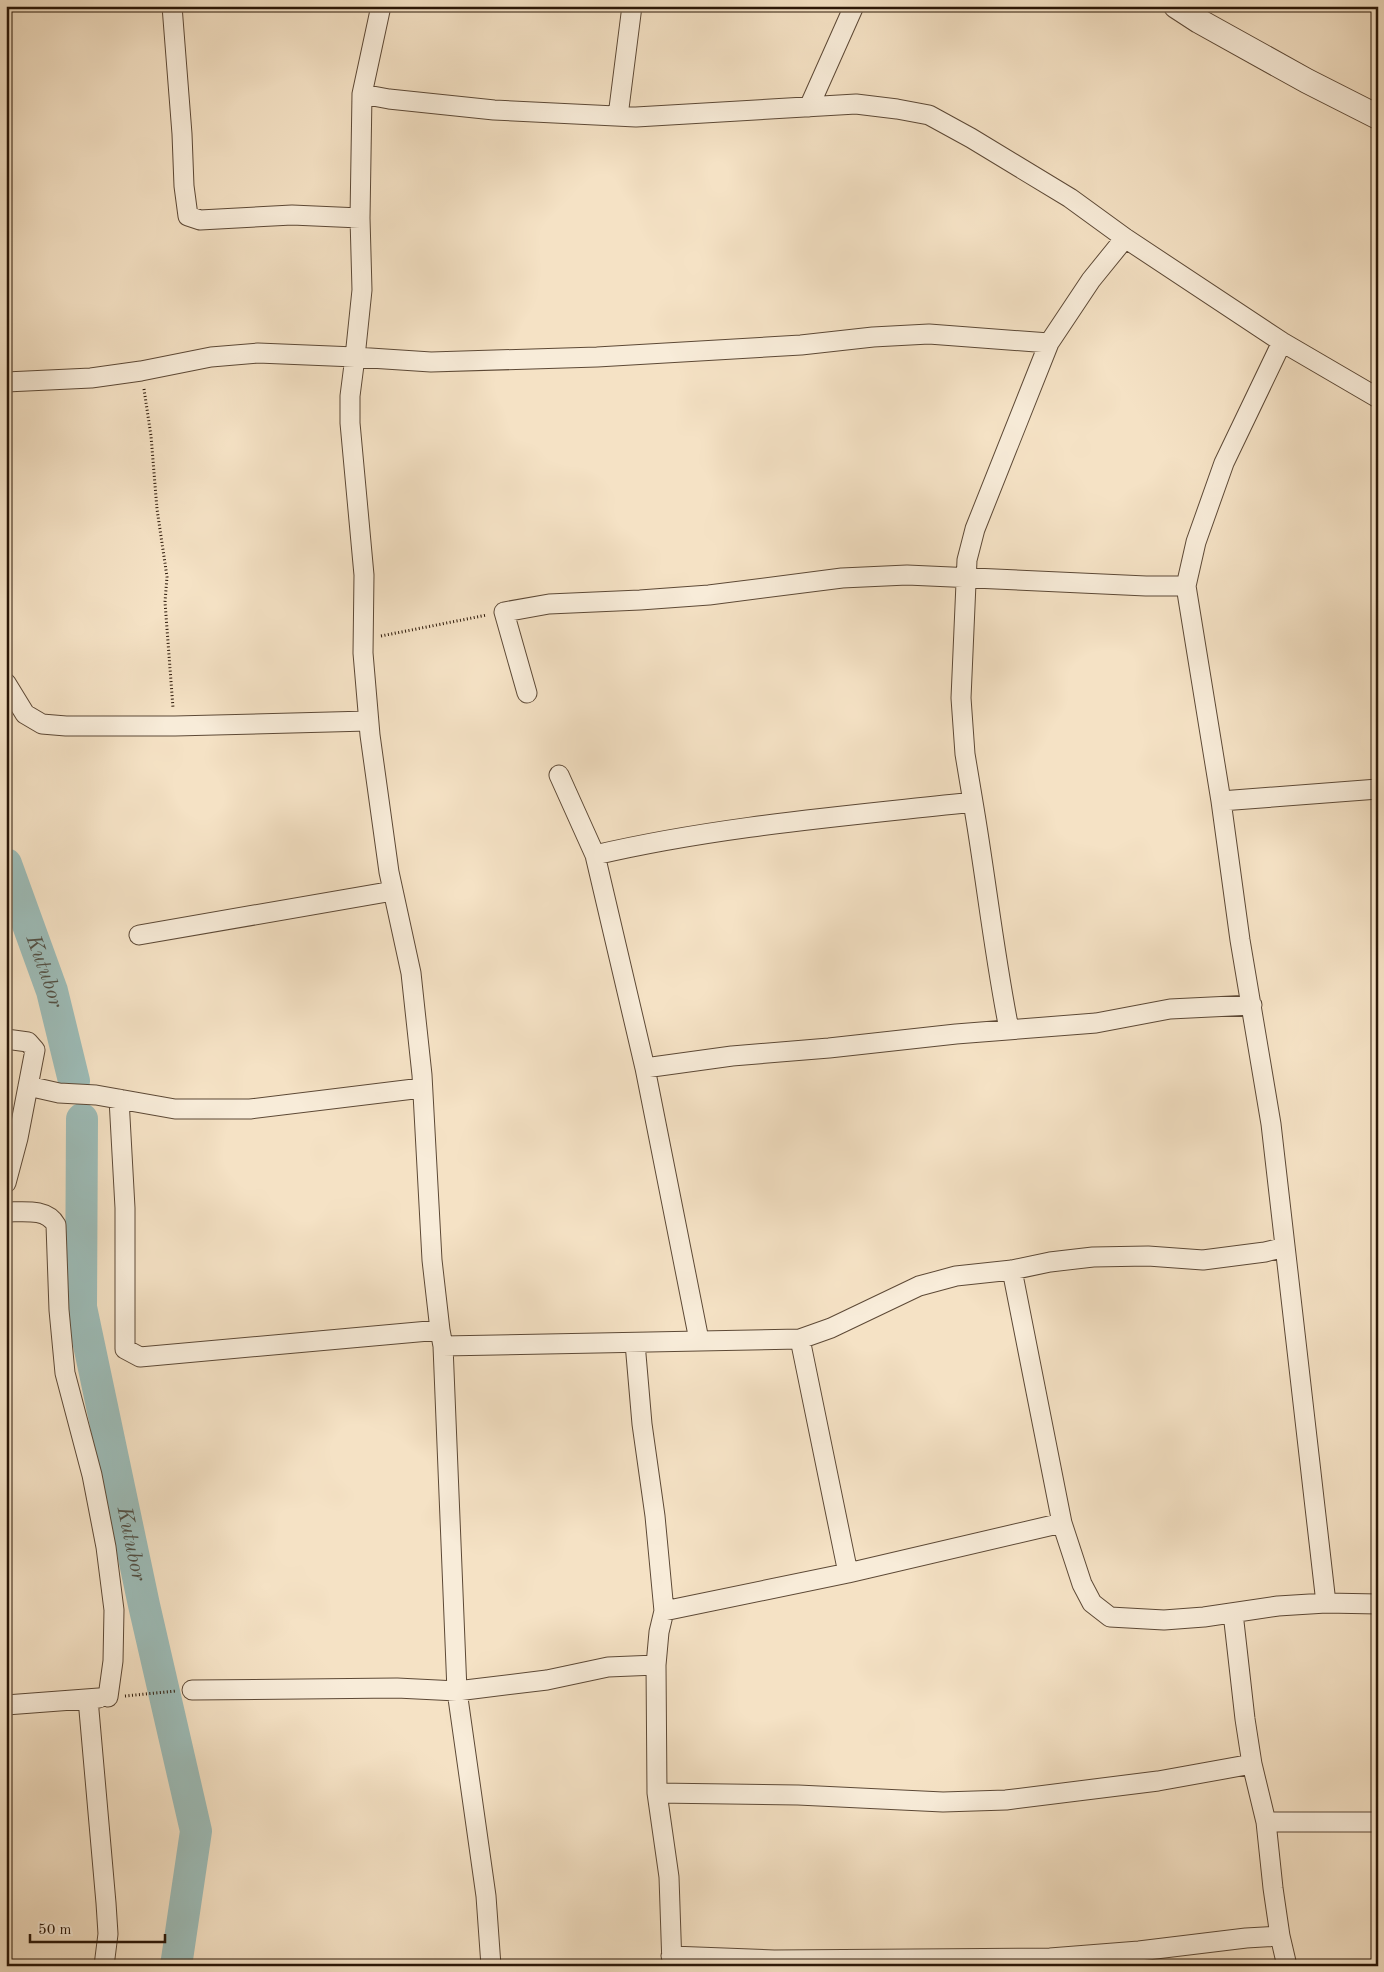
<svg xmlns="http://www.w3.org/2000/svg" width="1384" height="1972" font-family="'Old Standard TT',serif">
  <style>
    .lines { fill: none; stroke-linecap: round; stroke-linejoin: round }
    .river { stroke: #9dbdb9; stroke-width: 32 }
    .minor-casing { stroke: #5d4936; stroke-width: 21 }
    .tertiary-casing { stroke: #5d4936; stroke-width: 26 }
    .path { stroke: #2a1607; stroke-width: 3; stroke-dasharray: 1 2.5; stroke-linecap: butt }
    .minor { stroke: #f8ecd9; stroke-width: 19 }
    .tertiary { stroke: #f8ecd9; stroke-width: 24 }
    .labels { text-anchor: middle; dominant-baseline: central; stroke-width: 4.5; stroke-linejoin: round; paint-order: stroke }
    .water-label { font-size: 21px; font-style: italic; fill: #525045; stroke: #f8ecd9 }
  </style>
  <rect width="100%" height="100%" fill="#f5e2c5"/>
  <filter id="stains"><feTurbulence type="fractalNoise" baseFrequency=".004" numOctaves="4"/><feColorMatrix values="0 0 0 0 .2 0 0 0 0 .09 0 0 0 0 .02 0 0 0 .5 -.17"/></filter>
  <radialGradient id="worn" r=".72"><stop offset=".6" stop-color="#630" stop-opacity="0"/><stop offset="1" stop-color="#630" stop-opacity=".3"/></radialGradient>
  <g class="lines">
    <!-- river -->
    <g class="river">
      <path id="s1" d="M6 864 52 991 74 1081"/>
      <path id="s2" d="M82 1119 81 1307 144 1605 196 1831 176 1966"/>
    </g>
    <defs>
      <path id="minor" d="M172 6 182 134 184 186 188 216 200 220 292 215 360 218
        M381 6 362 94 360 218 362 290 355 357 431 362 597 357 801 345 873 337 929 334 1049 343
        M362 94 389 99 494 110 636 117 856 104 897 109 929 115 971 138 1070 198 1125 238 1282 342 1378 398
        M809 107 854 6
        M618 116 632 6
        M1282 342 1224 463 1196 542 1186 586 1221 801 1240 940 1271 1124 1326 1603
        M6 382 91 378 141 371 211 357 258 353 355 357 350 396V423L364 575 363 653 370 735 389 872 411 973 422 1075 432 1260 440 1330 443 1346 457 1691 486 1896 491 1966
        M6 683 25 714 42 724 66 726H175L368 721
        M527 693 504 612 549 604 640 600 709 595 842 578 907 575 1146 586H1186
        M559 775 595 855 645 1068 699 1340
        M1221 801 1378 789
        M973 802 965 754 961 698 967 560 975 529 1049 343 1091 280 1125 238
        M595 855C719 826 847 816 973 802 986 878 994 954 1009 1029
        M139 935 393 891
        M6 1039 28 1042 35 1050 18 1138 6 1183
        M645 1068 732 1056 829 1048 956 1034 1096 1023 1170 1009 1252 1005
        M28 1086 59 1093 96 1095 175 1109H250L422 1088
        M119 1099 125 1208V1349L140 1357 440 1330
        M6 1212C23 1212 47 1208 56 1225L59 1310 65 1373 92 1475 106 1547 114 1610 113 1661 108 1697
        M1012 1270 1062 1523 1082 1584 1092 1603 1110 1617 1164 1620 1204 1617 1278 1606 1326 1603 1378 1604
        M800 1339 848 1573
        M635 1343 642 1424 655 1516 664 1611 659 1632 656 1665 657 1793 669 1877 672 1966
        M443 1346 800 1339 831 1328 919 1286 956 1276 1012 1270 1050 1262 1093 1257 1148 1256 1203 1260 1265 1252 1285 1247
        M664 1611 848 1573 1062 1523
        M1233 1613 1245 1719 1252 1764 1266 1822 1273 1888 1280 1936 1287 1966
        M192 1690 397 1688 457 1691 547 1680 608 1667 656 1665
        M88 1699 106 1903 108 1934 104 1966
        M6 1705 99 1698
        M657 1793 798 1795 943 1802 1006 1800 1158 1781 1252 1764
        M1266 1822H1378
        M671 1956 774 1960 1050 1958 1139 1951 1246 1938 1280 1936"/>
      <path id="tertiary" d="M1176 6 1199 21 1307 81 1378 117"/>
    </defs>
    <!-- minor casing -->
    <use href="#minor" class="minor-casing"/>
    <!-- tertiary casing -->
    <use href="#tertiary" class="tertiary-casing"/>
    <!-- path -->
    <path class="path" d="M144 389 151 436 157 509 167 577 165 602 173 708
      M381 636 487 615
      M125 1696 176 1691"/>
    <!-- minor -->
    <use href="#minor" class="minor"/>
    <!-- tertiary -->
    <use href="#tertiary" class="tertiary"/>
  </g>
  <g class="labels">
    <!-- water labels -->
    <g class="water-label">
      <text stroke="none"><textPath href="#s1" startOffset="114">Kutubor</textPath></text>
      <text stroke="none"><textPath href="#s2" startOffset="430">Kutubor</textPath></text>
    </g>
  </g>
  <!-- margin -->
  <rect width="1384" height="1972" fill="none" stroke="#f5e2c5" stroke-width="25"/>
  <rect x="8" y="8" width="1369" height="1957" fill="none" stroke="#2a1607" stroke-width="2.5"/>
  <rect x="12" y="12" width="1359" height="1947" fill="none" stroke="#2a1607"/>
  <!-- scale -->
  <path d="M30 1934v8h135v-8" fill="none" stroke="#2a1607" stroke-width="2.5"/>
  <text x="38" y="1934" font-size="15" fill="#2a1607" stroke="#f8ecd9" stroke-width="4" paint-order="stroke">50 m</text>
  <rect width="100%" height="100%" filter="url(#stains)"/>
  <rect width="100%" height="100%" fill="url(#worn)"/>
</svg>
